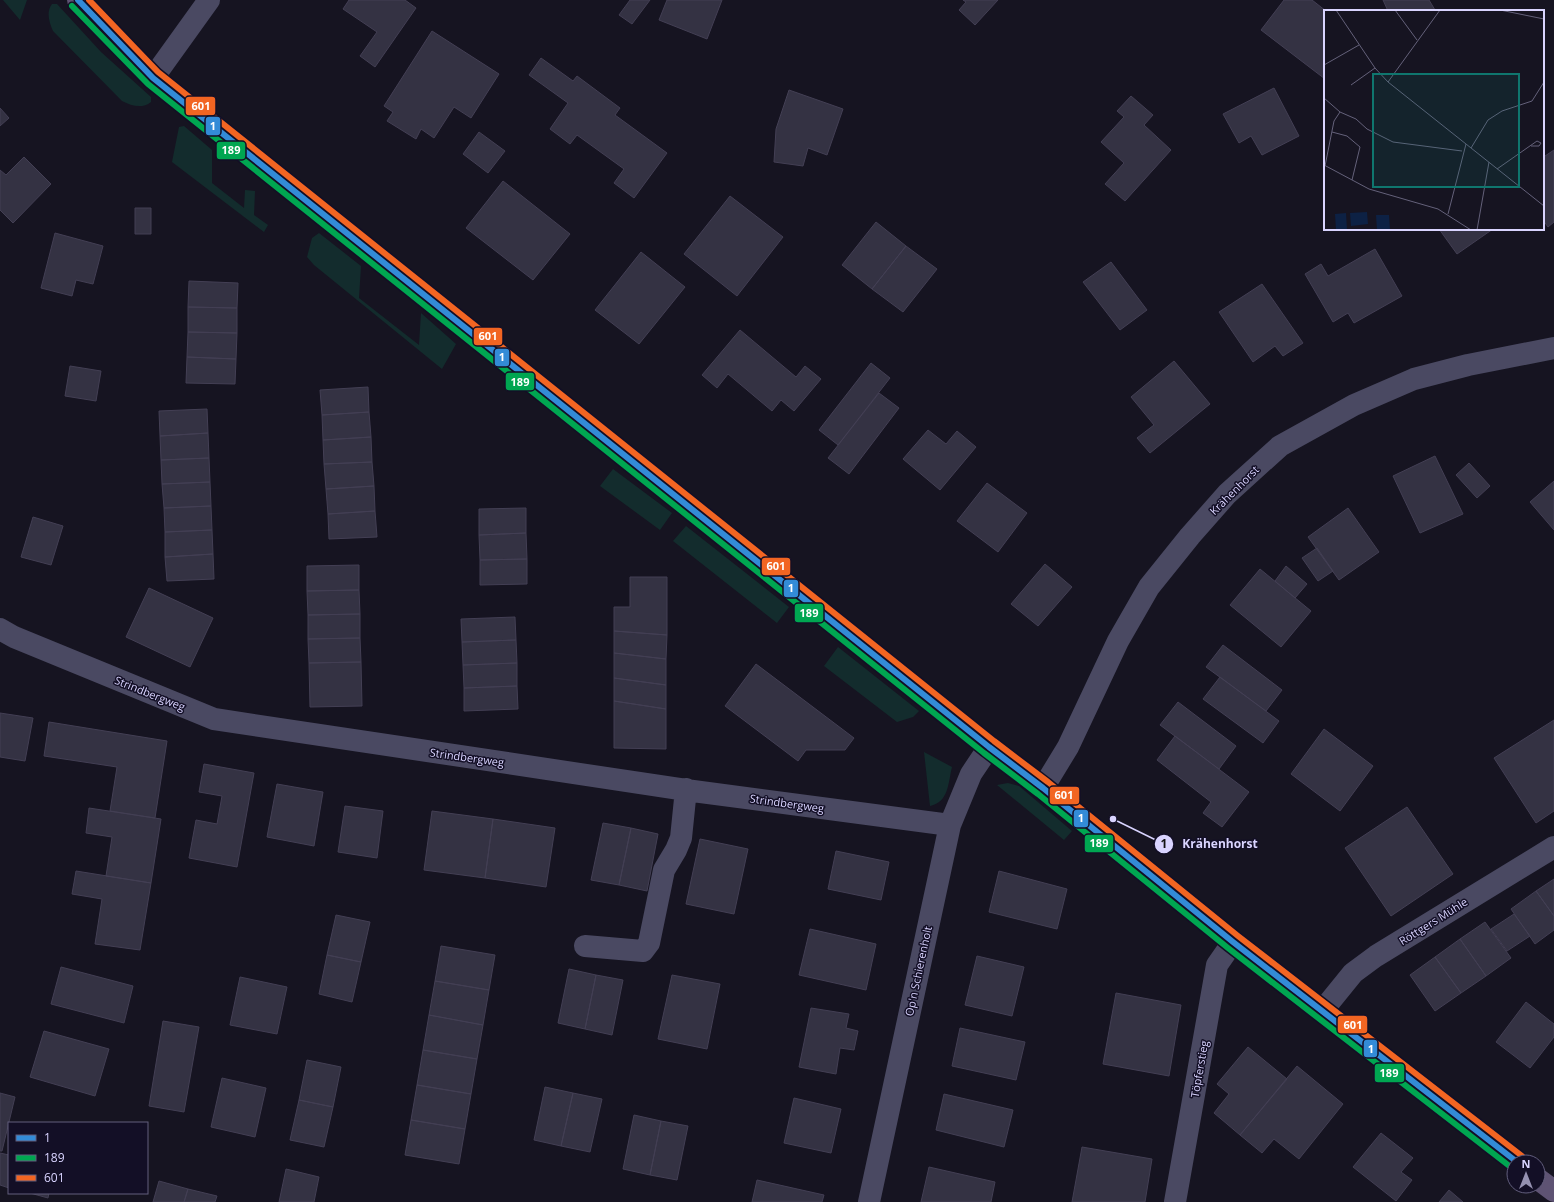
<svg xmlns="http://www.w3.org/2000/svg" width="1554" height="1202" font-family="'Open Sans',sans-serif">
  <style>
    .green { fill: #132c2d }
    .building { fill: #343243; stroke: #433f54 }
    .lines { fill: none; stroke-linecap: round; stroke-linejoin: round }
    .minor { stroke: #4a4962; stroke-width: 22 }
    .major { stroke: #5e5373; stroke-width: 22 }
    .bus-1-casing { stroke: #130f26; stroke-width: 9 }
    .bus-2-casing { stroke: #130f26; stroke-width: 9 }
    .bus-3-casing { stroke: #130f26; stroke-width: 9 }
    .bus-1 { stroke: #338bd7; stroke-width: 6 }
    .bus-2 { stroke: #00a651; stroke-width: 6 }
    .bus-3 { stroke: #f26522; stroke-width: 6 }
    .labels { text-anchor: middle; dominant-baseline: central; stroke-width: 3; stroke-linejoin: round; paint-order: stroke }
    .street-label { font-size: 11px; fill: #d9d4ff; stroke: #130f26 }
    .inset-road { fill: none; stroke: #64617a; stroke-width: 1 }
    .view { fill: #0f766e; fill-opacity: 0.15; stroke: #0f766e; stroke-width: 2 }
    .inset-edge { fill: none; stroke: #d9d4ff; stroke-width: 2 }
    .leader { fill: none; stroke: #d9d4ff; stroke-width: 1.5 }
    .callout-dot { fill: #d9d4ff; stroke: #130f26; stroke-width: 1.5 }
    .mark-label { font-size: 12px; text-anchor: middle; font-weight: bold; fill: #111 }
    .callout-label { font-size: 12px; text-anchor: middle; font-weight: bold; fill: #d9d4ff; stroke: #130f26; stroke-width: 3; stroke-linejoin: round; paint-order: stroke }
    .line-badge { stroke: #130f26; stroke-width: 1.5 }
    .badge-label { font-size: 11px; text-anchor: middle; font-weight: bold; fill: #fff }
  </style>
  <rect width="100%" height="100%" fill="#161421"/>
  <!-- green -->
  <path class="green" d="M3 0H27L20 20Z
    M52 4H57L101 52 151 97V102C142 109 132 106 122 101L53 31C49 22 46 12 52 4Z
    M184 126 212 150V183L244 208 245 190 255 191 254 215 268 225 264 232 172 162 179 127Z
    M319 233 361 266 359 298 419 345 421 313 456 344 442 369 314 265 307 257 312 238Z
    M613 469 672 513 660 530 600 486Z
    M686 526 789 607 777 623 673 541Z
    M838 647 919 711 913 717 897 722 824 666Z
    M924 752 952 767C948 783 949 802 930 806Z
    M1008 783 1019 786 1072 831 1064 840 997 785Z"/>
  <!-- building -->
  <path class="building" d="M349 0H405L416 8 375 67 360 56 377 32 343 9Z
    M630 0H650L632 24 619 15Z
    M667 0H722L707 39 659 20Z
    M963 0H998L975 25 959 10 966 2Z
    M1284 0H1312L1326 11 1325 79 1261 30Z
    M1383 0H1429L1435 10 1388 11Z
    M432 31 499 74 471 118 454 107 434 138 421 129 416 139 387 121 393 112 384 106Z
    M541 58 573 81 577 76 620 108 615 115 667 153 634 198 614 183 624 169 577 135 570 144 550 129 568 103 529 75Z
    M1274 88 1299 136 1262 155 1251 136 1239 143 1223 114Z
    M789 90 843 109 827 155 808 148 803 166 774 162 776 129Z
    M1131 96 1153 115 1144 125 1171 150 1125 201 1105 184 1124 163 1101 142 1124 117 1117 111Z
    M0 108 9 118 0 126Z
    M479 132 505 151 488 173 463 154Z
    M1554 150V222L1548 227 1543 220V153L1545 156Z
    M24 157 51 184 13 223 0 210V170L6 175Z
    M503 181 570 234 533 280 466 228Z
    M730 196 783 237 737 296 684 254Z
    M135 208H151V234H135Z
    M876 222 906 246 872 289 842 265Z
    M1439 229H1493L1457 254Z
    M55 233 103 246 93 284 76 280 72 296 41 288Z
    M906 246 937 269 903 312 872 289Z
    M1375 249 1402 296 1354 323 1348 313 1333 322 1305 274 1321 264 1328 276Z
    M641 252 685 287 639 344 595 310Z
    M1111 262 1147 310 1120 330 1083 282Z
    M189 281 238 283 237 308 188 307Z
    M1262 284 1303 343 1283 356 1275 346 1253 362 1219 312Z
    M188 307 237 308V333L188 332Z
    M740 330 796 377 805 366 821 379 794 411 781 400 772 411 728 374 717 388 702 375Z
    M188 332 237 333 236 359 187 357Z
    M187 357 236 359 235 384 186 383Z
    M1174 361 1210 404 1150 453 1137 438 1154 425 1131 397Z
    M871 363 890 378 838 445 819 430Z
    M70 366 101 371 96 401 65 396Z
    M368 387 369 412 322 415 320 390Z
    M879 393 899 408 849 474 828 458Z
    M207 409 208 433 160 436 159 411Z
    M369 412 371 437 323 440 322 415Z
    M928 430 946 444 957 431 976 447 940 490 903 459Z
    M208 433 209 458 161 460 160 436Z
    M371 437 372 462 324 464 323 440Z
    M1435 456 1463 514 1420 533 1393 476Z
    M209 458 210 482 162 484 161 460Z
    M372 462 374 486 326 489 324 464Z
    M1469 463 1490 486 1477 498 1456 475Z
    M1554 481V530L1530 502Z
    M210 482 211 506 164 508 162 484Z
    M987 483 1027 513 998 552 957 521Z
    M374 486 375 511 328 514 326 489Z
    M211 506 212 530 165 532 164 508Z
    M526 508V533L479 535V509Z
    M1348 508 1379 552 1339 580 1308 537Z
    M375 511 377 537 329 539 328 514Z
    M33 517 63 526 51 565 21 557Z
    M212 530 213 554 165 557V532Z
    M526 533 527 559 480 560 479 535Z
    M1317 548 1333 571 1318 581 1302 558Z
    M213 554 214 579 167 581 165 557Z
    M527 559V584L480 585V560Z
    M1045 564 1072 587 1038 626 1011 604Z
    M359 565V590L307 591V566Z
    M1286 566 1307 584 1295 598 1275 581Z
    M1260 569 1311 611 1281 647 1230 605Z
    M630 577H667V635L614 631V607H630Z
    M149 588 213 618 190 667 126 637Z
    M359 590 360 614 308 615 307 591Z
    M360 614V638L308 639V615Z
    M515 617 516 640 462 642 461 619Z
    M614 631 667 635 666 659 614 653Z
    M360 638 361 662 309 663 308 639Z
    M516 640 517 663 463 665 462 642Z
    M1223 645 1282 690 1266 711 1206 667Z
    M614 653 666 659V685L614 678Z
    M361 662 362 706 310 707 309 663Z
    M517 663V686L464 688 463 665Z
    M756 664 854 738 845 750H806L798 761 725 706Z
    M1220 677 1279 721 1263 743 1203 699Z
    M614 678 666 685V709L614 701Z
    M517 686 518 709 464 711V688Z
    M614 701 666 709V749L614 748Z
    M1178 702 1236 746 1219 769 1160 725Z
    M0 713 33 718 25 761 0 757Z
    M1554 720V811L1536 823 1494 758Z
    M49 722 167 741 155 818 110 811 117 767 44 756Z
    M1324 729 1373 766 1340 811 1291 774Z
    M1175 736 1249 792 1222 827 1203 813 1211 802 1157 760Z
    M204 764 254 773 237 867 189 858 196 820 217 824 222 796 199 792Z
    M277 784 323 792 314 846 267 837Z
    M345 806 383 811 377 858 338 852Z
    M1407 807 1453 874 1391 916 1345 848Z
    M89 808 161 819 151 883 106 876 112 837 86 833Z
    M432 811 493 819 485 878 424 870Z
    M493 819 555 828 546 887 485 878Z
    M603 823 631 828 619 885 591 880Z
    M631 828 658 834 647 891 619 885Z
    M700 839 748 849 734 914 686 904Z
    M836 851 889 862 881 900 828 889Z
    M76 871 151 883 140 950 95 944 102 899 72 894Z
    M999 871 1067 889 1057 929 989 912Z
    M1554 879V916L1536 891Z
    M1536 891 1554 916V930L1535 944 1511 909Z
    M1514 914 1530 936 1507 951 1491 929Z
    M336 915 370 922 361 962 327 955Z
    M1485 922 1511 958 1486 976 1460 939Z
    M810 929 876 944 866 990 799 975Z
    M1460 939 1486 976 1461 993 1435 957Z
    M441 946 495 955 489 990 435 981Z
    M327 955 361 962 352 1002 319 994Z
    M977 956 1024 967 1012 1016 965 1005Z
    M1435 957 1461 993 1435 1011 1410 975Z
    M61 967 133 986 124 1023 51 1004Z
    M569 969 596 975 585 1029 558 1023Z
    M596 975 623 980 612 1035 585 1029Z
    M672 975 720 984 707 1049 658 1039Z
    M240 977 287 987 277 1034 230 1025Z
    M435 981 489 990 483 1025 429 1015Z
    M1116 993 1181 1005 1169 1076 1103 1064Z
    M1526 1002 1554 1024V1037L1530 1068 1496 1042Z
    M811 1008 849 1014 846 1028 858 1031 854 1050 840 1048 836 1074 799 1067Z
    M429 1015 483 1025 477 1059 423 1050Z
    M163 1021 199 1027 184 1112 149 1106Z
    M960 1028 1025 1042 1016 1080 952 1066Z
    M44 1031 109 1049 95 1096 30 1077Z
    M1248 1047 1287 1079 1240 1135 1214 1113 1229 1094 1217 1084Z
    M423 1050 477 1059 471 1094 417 1085Z
    M307 1060 341 1067 333 1107 299 1100Z
    M1297 1066 1343 1104 1299 1159 1274 1139 1262 1153 1240 1135Z
    M222 1078 266 1088 255 1137 211 1127Z
    M417 1085 471 1094 465 1129 411 1120Z
    M545 1087 573 1093 561 1146 534 1140Z
    M0 1093 15 1097 2 1151H0Z
    M573 1093 602 1099 590 1152 561 1146Z
    M944 1094 1013 1110 1004 1147 936 1130Z
    M794 1098 841 1109 831 1153 784 1143Z
    M299 1100 333 1107 324 1147 290 1140Z
    M634 1115 661 1121 650 1175 623 1169Z
    M411 1120 465 1129 459 1164 405 1155Z
    M661 1121 688 1126 677 1180 650 1175Z
    M1381 1133 1413 1158 1401 1172 1412 1180 1396 1201 1353 1167Z
    M1082 1147 1152 1159 1145 1202H1072Z
    M0 1153 9 1155V1188L0 1185Z
    M929 1167 995 1182 991 1202H921Z
    M286 1169 319 1177 314 1202H279Z
    M757 1180 824 1195 822 1202H752Z
    M159 1181 188 1189 184 1202H153Z
    M188 1189 217 1196 215 1202H184Z
    M1449 1190 1463 1202H1439Z
    M30 1193H49L48 1198Z"/>
  <g class="lines">
    <!-- minor -->
    <path class="minor" d="M153 78 209 0
      M0 629 14 637 214 719 693 791 950 825
      M1043 788 1068 747 1118 641 1149 587 1190 536 1227 494 1280 446 1354 405 1414 379 1468 365 1554 348
      M585 946 643 951 649 943 664 870 676 850 681 838 686 789
      M1323 1010 1353 973 1376 956 1554 847
      M869 1202 950 825 971 774 989 747
      M1175 1202 1217 965 1233 942"/>
    <!-- major -->
    <path class="major" d="M78 0 153 78 989 747 1043 788 1233 942 1517 1162
      M1538 1179 1554 1191"/>
    <defs>
      <path id="bus-1" d="M78 0 153 78 989 747 1043 788 1233 942 1517 1162"/>
      <path id="bus-2" d="M72 6 148 84 984 753 1038 794 1228 948 1512 1168"/>
      <path id="bus-3" d="M89 0 158 72 994 741 1048 782 1238 936 1522 1156"/>
    </defs>
    <!-- bus-1 casing -->
    <use href="#bus-1" class="bus-1-casing"/>
    <!-- bus-2 casing -->
    <use href="#bus-2" class="bus-2-casing"/>
    <!-- bus-3 casing -->
    <use href="#bus-3" class="bus-3-casing"/>
    <!-- bus-1 -->
    <use href="#bus-1" class="bus-1"/>
    <!-- bus-2 -->
    <use href="#bus-2" class="bus-2"/>
    <!-- bus-3 -->
    <use href="#bus-3" class="bus-3"/>
  </g>
  <g class="labels">
    <!-- street labels -->
    <g class="street-label">
      <text transform="translate(1234 490) rotate(-45)">Krähenhorst</text>
      <text transform="translate(150 693) rotate(22)">Strindbergweg</text>
      <text transform="translate(467 757) rotate(8)">Strindbergweg</text>
      <text transform="translate(787 803) rotate(8)">Strindbergweg</text>
      <text transform="translate(1433 921) rotate(-32)">Röttgers Mühle</text>
      <text transform="translate(918 971) rotate(-78)">Op'n Schierenholt</text>
      <text transform="translate(1199 1069) rotate(-80)">Töpferstieg</text>
    </g>
  </g>
  <!-- overview -->
  <g transform="translate(1324 10)">
    <rect width="220" height="220" fill="#161421"/>
    <path d="M43 202 44 214 27 216 26 203ZM22 203 23 220H12L11 204ZM52 205H65L66 220H53Z" fill="#0d2144"/>
    <path class="inset-road" d="M12 0 51 58 64 72 220 196M71 0 93 30M176 0 220 9M0 55 35 35M64 72 116 0M27 75 51 58M0 88 16 102 32 109 43 119 69 132 138 141M8 122 23 126 36 137 28 170M147 138 164 110 178 101 208 91 220 72M0 155 45 179 114 199 147 220M1 156 10 111 16 102M173 159 213 131 217 133 215 136H207M124 204 142 134M152 220H173M153 220 165 152"/>
    <path class="view" d="M49 64H195V177H49Z"/>
    <rect width="220" height="220" class="inset-edge"/>
  </g>
  <!-- callouts -->
  <path class="leader" d="M1113 819L1164 844"/>
  <g class="callout-dot">
    <circle cx="1113" cy="819" r="4"/>
    <circle cx="1164" cy="844" r="10"/>
  </g>
  <g class="mark-label">
    <text x="1164" y="848">1</text>
  </g>
  <g class="callout-label">
    <text x="1220" y="848">Krähenhorst</text>
  </g>
  <g class="line-badge">
    <rect x="185" y="96" width="31" height="20" rx="4" fill="#f26522"/>
    <rect x="205" y="116" width="16" height="20" rx="4" fill="#338bd7"/>
    <rect x="216" y="141" width="30" height="19" rx="4" fill="#00a651"/>
    <rect x="473" y="327" width="30" height="19" rx="4" fill="#f26522"/>
    <rect x="494" y="348" width="16" height="19" rx="4" fill="#338bd7"/>
    <rect x="505" y="372" width="30" height="19" rx="4" fill="#00a651"/>
    <rect x="761" y="557" width="30" height="19" rx="4" fill="#f26522"/>
    <rect x="783" y="579" width="16" height="19" rx="4" fill="#338bd7"/>
    <rect x="794" y="603" width="30" height="20" rx="4" fill="#00a651"/>
    <rect x="1049" y="786" width="31" height="19" rx="4" fill="#f26522"/>
    <rect x="1073" y="809" width="16" height="19" rx="4" fill="#338bd7"/>
    <rect x="1084" y="834" width="30" height="19" rx="4" fill="#00a651"/>
    <rect x="1337" y="1015" width="31" height="19" rx="4" fill="#f26522"/>
    <rect x="1363" y="1039" width="15" height="19" rx="4" fill="#338bd7"/>
    <rect x="1374" y="1063" width="31" height="20" rx="4" fill="#00a651"/>
  </g>
  <g class="badge-label">
    <text x="201" y="110">601</text>
    <text x="213" y="130">1</text>
    <text x="231" y="154">189</text>
    <text x="488" y="340">601</text>
    <text x="502" y="361">1</text>
    <text x="520" y="386">189</text>
    <text x="776" y="570">601</text>
    <text x="791" y="592">1</text>
    <text x="809" y="617">189</text>
    <text x="1064" y="799">601</text>
    <text x="1081" y="822">1</text>
    <text x="1099" y="847">189</text>
    <text x="1353" y="1029">601</text>
    <text x="1371" y="1053">1</text>
    <text x="1389" y="1077">189</text>
  </g>
  <!-- legend -->
  <rect x="8" y="1122" width="140" height="72" fill="#130f26" stroke="#625e7d"/>
  <rect x="16" y="1135" width="20" height="6" fill="#338bd7" stroke="#625e7d"/>
  <text x="44" y="1142" font-size="12" fill="#d9d4ff">1</text>
  <rect x="16" y="1155" width="20" height="6" fill="#00a651" stroke="#625e7d"/>
  <text x="44" y="1162" font-size="12" fill="#d9d4ff">189</text>
  <rect x="16" y="1175" width="20" height="6" fill="#f26522" stroke="#625e7d"/>
  <text x="44" y="1182" font-size="12" fill="#d9d4ff">601</text>
  <!-- north arrow -->
  <g transform="translate(1526 1174)"><circle r="19" fill="#130f26" stroke="#625e7d"/>
  <path d="M0-3L7 15L0 10L-7 15Z" fill="#9591b1"/>
  <text y="-6" font-size="11" font-weight="bold" text-anchor="middle" fill="#d9d4ff">N</text>
  </g>
</svg>
